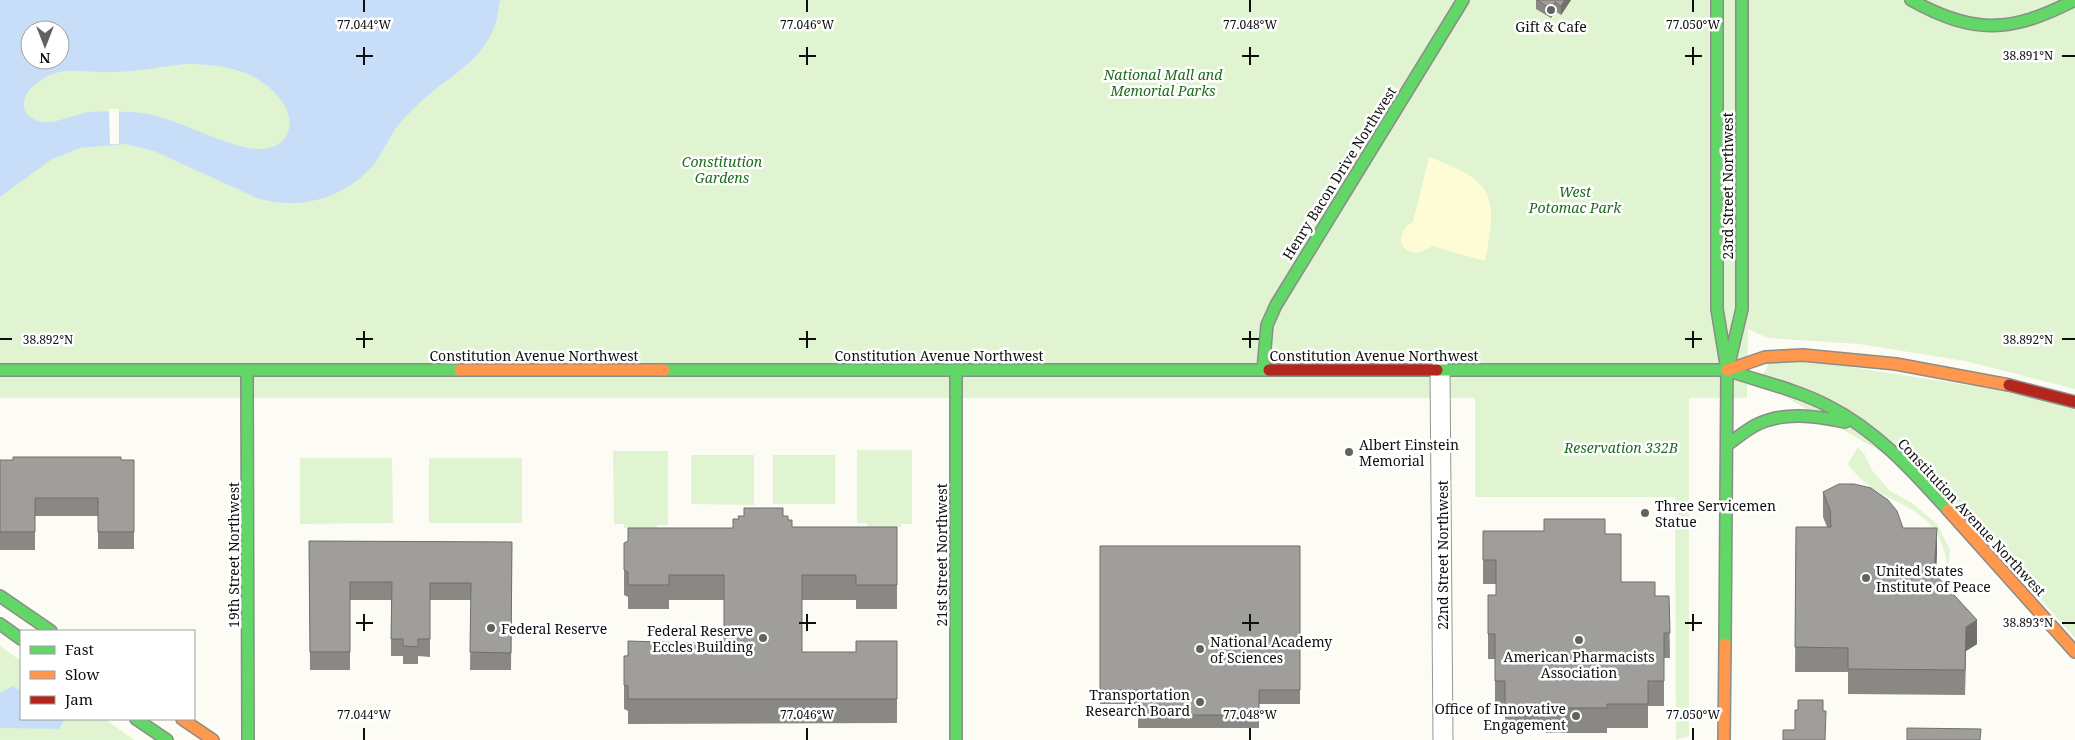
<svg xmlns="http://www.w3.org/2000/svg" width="2075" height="740" font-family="'Noto Serif',serif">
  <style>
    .green { fill: #e0f4d2; fill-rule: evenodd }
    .sand { fill: #fdfcd4 }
    .water { fill: #c8def8; fill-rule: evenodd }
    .pier { fill: #fcfcf4 }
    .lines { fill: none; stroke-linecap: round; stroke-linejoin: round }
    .street-casing { stroke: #969692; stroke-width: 21 }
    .fast-casing { stroke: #8c8c89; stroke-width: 14 }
    .slow-casing { stroke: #8c8c89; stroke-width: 14 }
    .jam-casing { stroke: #8c8c89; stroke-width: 14 }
    .street { stroke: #fffffd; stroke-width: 19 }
    .fast { stroke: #63d668; stroke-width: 11 }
    .slow { stroke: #ff974d; stroke-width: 11 }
    .jam { stroke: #b3261e; stroke-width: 11 }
    .wall { fill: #8a8884 }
    .shaded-wall { fill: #706f6c }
    .building { fill: #a09e9a; stroke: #706f6c }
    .ticks { fill: none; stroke: #0f0f0f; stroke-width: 2 }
    .poi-dot { fill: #62625f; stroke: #fff; stroke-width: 2 }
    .labels { text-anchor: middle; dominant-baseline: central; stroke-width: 5; stroke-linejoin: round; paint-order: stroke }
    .poi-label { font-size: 14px; fill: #0f0f0f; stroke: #fff; text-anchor: start }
    .park-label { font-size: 14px; font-style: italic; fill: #1b6c1a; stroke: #fff }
    .street-label { font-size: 14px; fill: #0f0f0f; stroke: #fff }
    .ticks-label { font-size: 12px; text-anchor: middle; fill: #0f0f0f; stroke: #fff; stroke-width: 5; stroke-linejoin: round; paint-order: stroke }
  </style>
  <rect width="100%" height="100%" fill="#fcfcf4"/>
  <!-- green -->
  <path class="green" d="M0 0H2075V389L1965 361 1859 344 1768 338 1748 329 1747 398H1689V736L1676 740 1675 497H1475V398H0ZM30 30H60V60H30Z
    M1773 355 2075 402V638L1938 484 1759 382Z
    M1858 447 1865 455 1872 470 1889 490 1912 503 1937 524 1950 550 1948 568C1937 494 1882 513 1848 464Z
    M857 450H912V524H901V527H868L867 523H857Z
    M613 451H668V525H657V528H624V524H614Z
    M691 455H754V505L691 504Z
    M773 455H835V504H773Z
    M300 458H392L393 523 300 524Z
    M429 458H522V523H429Z
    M0 646 21 661V719H105L134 740H0Z"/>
  <!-- sand -->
  <path class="sand" d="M1429 157C1495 182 1498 194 1485 261L1432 246C1421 254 1409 256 1401 243 1401 233 1404 226 1413 222Z"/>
  <!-- water -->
  <path class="water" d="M0 0H500C498 8 498 18 495 26 482 58 459 71 433 91 423 99 414 108 405 117 391 131 385 150 374 164 345 199 299 211 257 198L154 151 125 144 80 148 52 159 0 197ZM30 30H60V60H30ZM185 64C208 64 231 66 252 76 271 86 296 108 288 132 285 141 278 146 269 148 236 156 172 112 131 112 117 112 103 111 89 112 70 115 45 131 28 115 23 110 23 105 25 98 30 85 48 74 60 72 76 69 94 73 110 72 135 72 160 67 185 64Z
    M13 686 21 691V719H65L59 729 0 728V693Z"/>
  <!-- pier -->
  <path class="pier" d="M109 109H119V144H110Z"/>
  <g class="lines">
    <defs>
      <path id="street" d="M1440 370 1443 740"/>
      <path id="fast" d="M1717 0V309L1727 370 1725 644
        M1911 0C1974 35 2011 33 2075 0
        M1730 359 1742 309V0
        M0 370H460
        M247 370 248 740
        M664 370H1269
        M956 370V740
        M1263 370 1267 325 1276 305 1463 0
        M1437 370H1727C1760 382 1796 389 1828 406 1876 430 1912 470 1948 510
        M1727 445C1737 438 1746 430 1756 425 1783 411 1816 416 1845 422
        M0 596 51 631
        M0 624 21 639
        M136 719 167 740"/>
      <path id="slow" d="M460 370H664
        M1727 370 1765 357 1803 355 1896 364 2009 385
        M1948 510 2075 652
        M182 719 213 740
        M1724 740 1725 644"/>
      <path id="jam" d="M1269 370H1437
        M2009 385 2075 402"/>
    </defs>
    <!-- street casing -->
    <use href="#street" class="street-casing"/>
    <!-- fast casing -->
    <use href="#fast" class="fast-casing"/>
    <!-- slow casing -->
    <use href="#slow" class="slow-casing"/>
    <!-- jam casing -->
    <use href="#jam" class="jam-casing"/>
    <!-- street -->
    <use href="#street" class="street"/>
    <!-- fast -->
    <use href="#fast" class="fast"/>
    <!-- slow -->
    <use href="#slow" class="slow"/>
    <!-- jam -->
    <use href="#jam" class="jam"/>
  </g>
  <!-- wall -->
  <path class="wall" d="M1536 0H1571L1561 15 1555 11 1551 18 1536 9Z
    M0 460H134V549H98V516H35V550H0Z
    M1823 492 1903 528 1937 553 1936 575 1977 644 1966 651 1965 695 1848 694V672H1795L1796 527H1827L1823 517Z
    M783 516 788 520 792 527H897V609H856V600H802V652H856L897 641V723L628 724V711L624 709V656L724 644V600H669V609H628V597L624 595V543L733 528 738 519Z
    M1483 531 1605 534 1621 582 1655 596H1669L1670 658H1664V706H1648V728H1607V733H1546V730H1505V706H1495V659H1488V595H1496V584H1483Z
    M309 541 512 542 511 670H470L471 600H430V657L418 656V664H403V656H391V600H350V670H310Z
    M1100 546H1300V704H1259V728H1138V704H1100Z"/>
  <!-- shaded-wall -->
  <path class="shaded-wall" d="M1565 0H1571L1561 15V6Z
    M1555 2V11L1551 18V9Z
    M1937 528V553L1934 598V573Z
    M1977 620V644L1966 651 1965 695 1966 627Z"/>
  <!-- building -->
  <path class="building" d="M1537 0H1565L1561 6 1555 2 1551 9Z
    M13 457H121V460H134V532H98V498H35V532H0V460H13Z
    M1839 484H1854L1871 488 1888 500 1897 511 1903 528H1937L1934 573 1977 620 1966 627 1965 670 1848 669V648L1795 647 1796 527H1831L1830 510 1823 492Z
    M744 508H783V516H788V520H792V527H897V585H856V575H802V652H856V641H897V699H628V686L624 685V656H628V641L724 644V575H669V585H628V572L624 570V543L628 541V528H733V519H739L738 516H744Z
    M1544 519H1605V534H1621V582H1655V596H1669L1670 633H1664V681H1648V704H1607V708H1546V705H1505V681H1495V634H1488V595H1496V560H1483V531H1544Z
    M309 541 512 542 511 653 470 652 471 583H430V639H418V647L403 646V639H391L392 582H350V652H310Z
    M1100 546H1300V690H1259V715H1138V690H1100Z
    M1798 700H1823V711H1826L1825 740H1783V730H1795V710H1798Z
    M1907 728 1981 729 1980 740H1907Z"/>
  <!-- ticks -->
  <path class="ticks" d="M364 0V12M807 0V12M1250 0V12M1693 0V12M364 47V65M807 47V65M1250 47V65M1693 47V65M356 56H373M799 56H816M1242 56H1259M1685 56H1702M2062 56H2075M364 331V348M807 331V348M1250 331V348M1693 331V348M0 339H12M356 339H373M799 339H816M1242 339H1259M1685 339H1702M2062 339H2075M364 614V631M807 614V631M1250 614V631M1693 614V631M356 623H373M799 623H816M1242 623H1259M1685 623H1702M2062 623H2075M364 728V740M807 728V740M1250 728V740M1693 728V740"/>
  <!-- markers -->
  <g class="poi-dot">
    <circle cx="1551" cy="10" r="5"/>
    <circle cx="1349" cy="452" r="5"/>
    <circle cx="1645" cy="513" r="5"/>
    <circle cx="1866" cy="578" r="5"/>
    <circle cx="491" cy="628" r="5"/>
    <circle cx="763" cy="638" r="5"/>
    <circle cx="1579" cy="640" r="5"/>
    <circle cx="1200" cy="649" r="5"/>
    <circle cx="1200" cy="702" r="5"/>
    <circle cx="1576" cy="716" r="5"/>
  </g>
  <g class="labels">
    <!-- poi labels -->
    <g class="poi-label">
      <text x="1551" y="26" text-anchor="middle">Gift &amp; Cafe</text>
      <text x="1359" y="444">Albert Einstein<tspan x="1359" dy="16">Memorial</tspan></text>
      <text x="1655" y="505">Three Servicemen<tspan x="1655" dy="16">Statue</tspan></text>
      <text x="1876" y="570">United States<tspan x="1876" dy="16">Institute of Peace</tspan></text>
      <text x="501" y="628">Federal Reserve</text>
      <text x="753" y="630" text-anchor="end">Federal Reserve<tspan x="753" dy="16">Eccles Building</tspan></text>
      <text x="1210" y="641">National Academy<tspan x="1210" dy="16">of Sciences</tspan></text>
      <text x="1579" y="656" text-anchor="middle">American Pharmacists<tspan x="1579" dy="16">Association</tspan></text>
      <text x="1190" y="694" text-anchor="end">Transportation<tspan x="1190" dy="16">Research Board</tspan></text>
      <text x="1566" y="708" text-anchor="end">Office of Innovative<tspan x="1566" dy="16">Engagement</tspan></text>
    </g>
    <!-- park labels -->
    <g class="park-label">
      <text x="1163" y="74">National Mall and<tspan x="1163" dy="16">Memorial Parks</tspan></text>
      <text x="722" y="161">Constitution<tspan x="722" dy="16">Gardens</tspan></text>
      <text x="1575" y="191">West<tspan x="1575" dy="16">Potomac Park</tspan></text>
      <text x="1621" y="447">Reservation 332B</text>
    </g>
    <!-- street labels -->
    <g class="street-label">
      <text transform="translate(1339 173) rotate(-58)">Henry Bacon Drive Northwest</text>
      <text transform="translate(1727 186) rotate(-90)">23rd Street Northwest</text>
      <text x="534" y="355">Constitution Avenue Northwest</text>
      <text x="939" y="355">Constitution Avenue Northwest</text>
      <text x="1374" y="355">Constitution Avenue Northwest</text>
      <text transform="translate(1972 517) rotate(47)">Constitution Avenue Northwest</text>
      <text transform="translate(233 555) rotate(-90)">19th Street Northwest</text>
      <text transform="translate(941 555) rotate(-90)">21st Street Northwest</text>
      <text transform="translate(1442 555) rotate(-90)">22nd Street Northwest</text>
    </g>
  </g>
  <g class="ticks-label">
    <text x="364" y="29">77.044°W</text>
    <text x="807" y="29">77.046°W</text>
    <text x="1250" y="29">77.048°W</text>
    <text x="1693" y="29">77.050°W</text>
    <text x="2028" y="60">38.891°N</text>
    <text x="2028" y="344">38.892°N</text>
    <text x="48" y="344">38.892°N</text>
    <text x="2028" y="627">38.893°N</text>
    <text x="364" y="719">77.044°W</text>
    <text x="807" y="719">77.046°W</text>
    <text x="1250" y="719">77.048°W</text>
    <text x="1693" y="719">77.050°W</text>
  </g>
  <!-- legend -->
  <rect x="20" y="630" width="175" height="90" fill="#ffffff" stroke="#9f9f9f"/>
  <rect x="30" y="646" width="25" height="8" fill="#63d668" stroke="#9f9f9f"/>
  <text x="65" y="655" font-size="15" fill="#0f0f0f">Fast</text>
  <rect x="30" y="671" width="25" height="8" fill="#ff974d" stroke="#9f9f9f"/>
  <text x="65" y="680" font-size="15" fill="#0f0f0f">Slow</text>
  <rect x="30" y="696" width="25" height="8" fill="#b3261e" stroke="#9f9f9f"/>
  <text x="65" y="705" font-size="15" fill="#0f0f0f">Jam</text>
  <!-- north arrow -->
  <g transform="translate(45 45) rotate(180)"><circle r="24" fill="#ffffff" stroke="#9f9f9f"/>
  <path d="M0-4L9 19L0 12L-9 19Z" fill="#62625f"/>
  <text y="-8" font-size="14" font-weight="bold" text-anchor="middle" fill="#0f0f0f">N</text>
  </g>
</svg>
